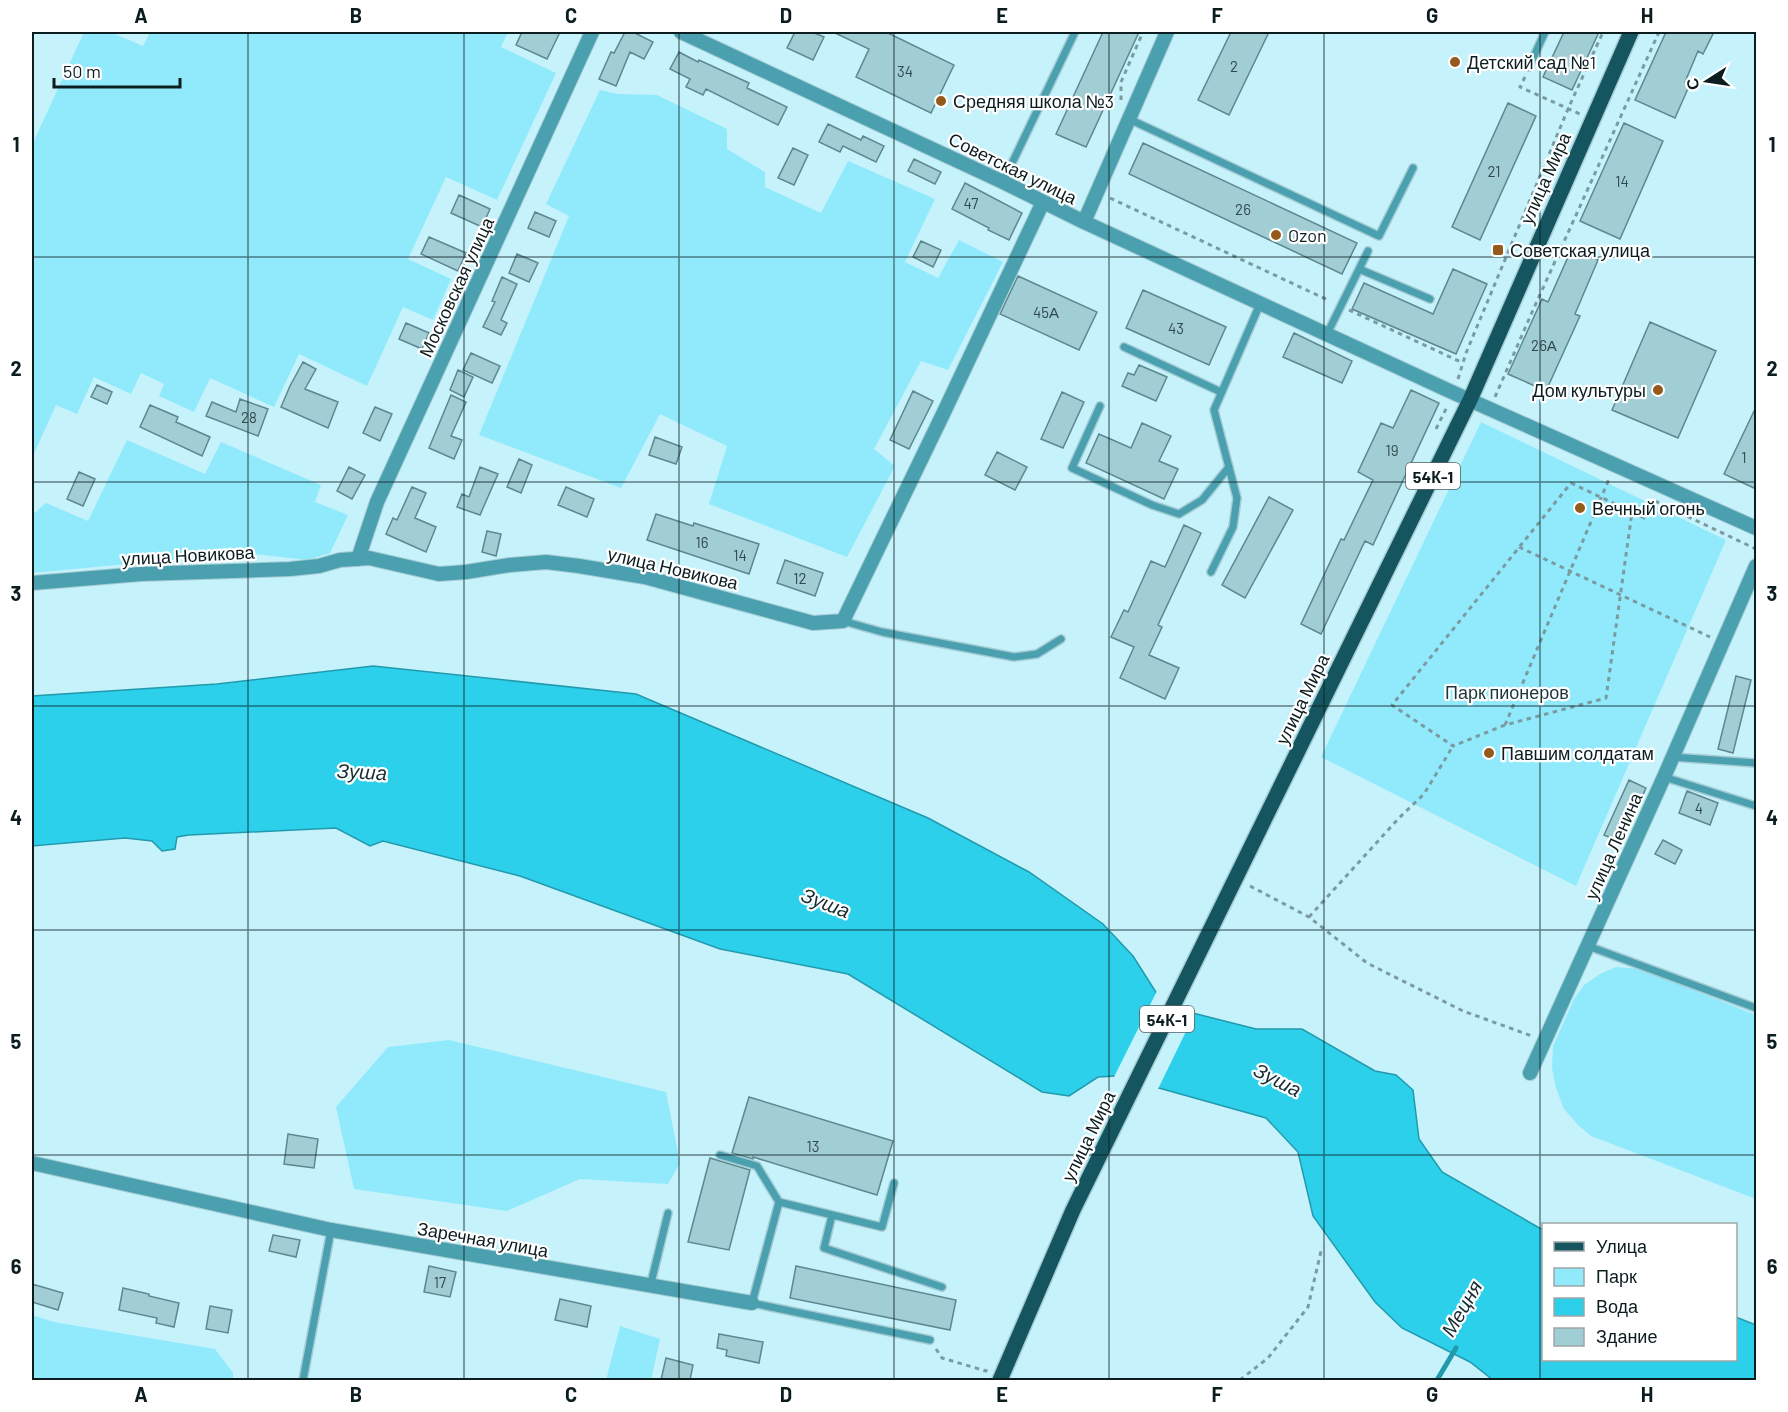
<svg xmlns="http://www.w3.org/2000/svg" width="1788" height="1412" font-family="Barlow,sans-serif">
  <style>
    .green { fill: #91eafc }
    .water { fill: #2cd0ea; stroke: #229aad; stroke-width: 1.5 }
    .pier { fill: #c6f2fb }
    .lines { fill: none; stroke-linecap: round; stroke-linejoin: round }
    .stream { stroke: #229aad; stroke-width: 5 }
    .building { fill: #a1cdd5; stroke: #5e878f; stroke-width: 1.5 }
    .lane-casing { stroke: #a5ccd4; stroke-width: 10 }
    .street-casing { stroke: #a5ccd4; stroke-width: 16 }
    .primary-casing { stroke: #a5ccd4; stroke-width: 18 }
    .path { stroke: #7a9ba1; stroke-width: 3; stroke-dasharray: 4.5 4.5; stroke-linecap: butt }
    .lane { stroke: #4aa0af; stroke-width: 7 }
    .street { stroke: #4aa0af; stroke-width: 14 }
    .primary { stroke: #145560; stroke-width: 15 }
    .grid { fill: none; stroke: #0c1d20; stroke-width: 1.5; stroke-opacity: 0.55 }
    .poi-dot { fill: #95591b; stroke: #fff; stroke-width: 2 }
    .labels { text-anchor: middle; dominant-baseline: central; stroke-width: 4.5; stroke-linejoin: round; paint-order: stroke }
    .number-label { font-size: 15px; fill: #31494d }
    .shield { fill: #fff; stroke: #556163; stroke-width: 1.5 }
    .shield-label { font-size: 16px; font-weight: bold; fill: #0c1d20 }
    .poi-label { font-size: 18px; fill: #0c1d20; stroke: #fff; text-anchor: start }
    .street-label { font-size: 18px; fill: #0c1d20; stroke: #fff }
    .park-label { font-size: 18px; fill: #1c353a; stroke: #fff }
    .water-label { font-size: 20px; font-style: italic; fill: #162e33; stroke: #fff }
    .neatline { fill: none; stroke: #0c1d20; stroke-width: 2 }
    .grid-label { font-size: 20px; text-anchor: middle; font-weight: bold; fill: #0c1d20 }
  </style>
  <rect width="100%" height="100%" fill="#c6f2fb"/>
  <!-- green -->
  <path class="green" d="M84 32H110L143 46 150 32H508L501 47 556 73 497 200 446 177 408 259 451 279 433 320 403 307 367 386 299 354 274 407 210 378 194 412 159 396 164 384 141 373 131 394 94 377 77 414 56 405 32 458V145Z
    M600 90 618 94 657 95 727 129V149L765 172V187L821 213 848 161 935 199 905 262 938 278 959 240 1003 262 948 370 921 361 874 449 895 466 847 557 709 504 727 446 660 414 621 488 479 435 569 216 546 204Z
    M1481 422 1726 540 1576 886 1321 757Z
    M127 440 205 474 221 442 321 485 315 502 348 515 330 553 308 560 244 553 32 573V515L46 503 88 521Z
    M1616 967 1640 969 1756 1015V1199L1591 1136 1578 1125 1564 1109 1556 1088 1552 1068 1553 1046 1574 999 1584 985 1600 974Z
    M449 1040 666 1092 680 1163 668 1184 580 1179 507 1211 354 1189 336 1107 388 1047Z
    M32 1315 54 1322 215 1349 233 1373V1380H32Z
    M620 1326 660 1339 651 1380H606Z"/>
  <!-- water -->
  <path class="water" d="M373 666 636 694 928 818 1029 872 1103 924 1133 956 1159 997 1177 1009 1256 1029H1302L1375 1071 1396 1075 1413 1090 1419 1139 1442 1172 1543 1230 1544 1360H1736V1317L1756 1325V1380H1493L1470 1362 1402 1328 1375 1302 1313 1216 1298 1152 1266 1118 1116 1076 1098 1077 1069 1096 1042 1092 848 974 720 949 520 876 383 841 370 846 336 828 189 835 177 837 175 849 162 851 152 841 125 838 32 846V696L217 684Z"/>
  <!-- pier -->
  <path class="pier" d="M1158 989 1162 995 1179 1006 1196 1011 1157 1091 1113 1079Z"/>
  <g class="lines">
    <!-- stream -->
    <path class="stream" d="M1437 1380 1456 1348"/>
  </g>
  <!-- building -->
  <path class="building" d="M522 32H560L547 59 516 45Z
    M625 32H633L653 42 644 59 630 52 616 86 599 79 611 52 614 53Z
    M795 32H812L824 37 813 60 787 48Z
    M833 32H886L954 65 931 113 856 77 869 49Z
    M1103 32H1139L1086 147 1056 134Z
    M1231 32H1269L1229 115 1198 100Z
    M1564 32H1599L1572 90 1543 77Z
    M1666 32H1714L1703 54 1698 51 1685 82 1690 84 1675 118 1635 100Z
    M679 52 698 62 699 60 749 83 747 88 787 107 778 125 706 89 703 95 686 87 690 79 670 69Z
    M1508 103 1536 116 1480 240 1452 227Z
    M1624 123 1663 141 1620 239 1580 221Z
    M828 124 861 140 863 136 884 146 876 162 843 146 840 152 819 142Z
    M1143 143 1357 243 1342 274 1129 174Z
    M793 148 808 155 794 185 778 178Z
    M914 159 941 172 935 184 908 171Z
    M965 183 1022 213 1009 240 988 230 989 228 952 209Z
    M459 195 490 209 482 227 451 213Z
    M535 212 556 221 549 237 528 228Z
    M429 237 466 253 458 271 421 254Z
    M921 241 941 250 933 267 913 257Z
    M1572 248 1598 260 1575 314 1580 316 1546 391 1508 374 1542 299 1548 302Z
    M517 254 538 263 529 282 509 273Z
    M1453 269 1487 284 1456 354 1352 309 1364 283 1433 314Z
    M1018 276 1097 312 1079 350 1000 314Z
    M502 277 517 284 501 320 507 323 501 335 483 327 495 302 492 301Z
    M1143 290 1226 327 1209 365 1126 328Z
    M1650 322 1716 351 1678 438 1612 410Z
    M406 323 429 333 422 349 399 339Z
    M1294 333 1352 361 1342 383 1283 357Z
    M471 353 500 366 492 383 463 370Z
    M303 362 316 369 305 389 338 402 328 428 281 407 290 386Z
    M1139 365 1167 377 1156 401 1122 386 1128 373 1134 375Z
    M458 370 473 377 464 397 450 390Z
    M97 385 112 392 107 404 91 397Z
    M1411 390 1439 403 1373 545 1365 541 1321 634 1301 624 1341 539 1344 540 1373 480 1358 472 1381 423 1393 428Z
    M913 391 933 401 909 449 890 440Z
    M1062 392 1084 402 1063 448 1041 439Z
    M451 395 466 402 451 436 462 440 454 459 429 448Z
    M240 399 268 409 258 436 206 416 212 402 236 412Z
    M150 405 178 417 176 422 210 437 202 456 140 427Z
    M375 407 392 414 380 441 363 433Z
    M1756 407V489L1724 474Z
    M1142 423 1171 436 1159 461 1178 469 1164 499 1086 463 1099 434 1131 448Z
    M655 437 682 447 676 464 649 455Z
    M997 452 1027 467 1015 490 985 475Z
    M519 459 532 465 521 493 507 487Z
    M349 467 365 475 352 499 337 491Z
    M480 467 498 474 480 515 457 507 462 494 469 497Z
    M79 472 95 479 83 506 67 499Z
    M412 487 426 493 415 518 436 527 426 552 386 534 393 518 397 520Z
    M566 487 594 499 587 517 558 505Z
    M1269 497 1293 510 1245 598 1222 585Z
    M656 514 693 526 694 523 759 544 749 574 647 540Z
    M1184 525 1201 533 1158 625 1162 627 1149 655 1179 668 1165 699 1120 678 1134 647 1111 637 1124 610 1128 612 1151 561 1165 567Z
    M487 531 501 534 496 556 482 552Z
    M785 560 823 573 815 596 777 583Z
    M1736 676 1751 680 1733 753 1718 749Z
    M1629 780 1646 788 1621 842 1604 835Z
    M1687 791 1718 803 1710 825 1679 813Z
    M1663 840 1682 850 1675 864 1655 854Z
    M749 1097 893 1141 877 1195 753 1157V1159L732 1153Z
    M288 1134 318 1139 314 1168 284 1164Z
    M710 1158 750 1170 729 1250 688 1242Z
    M273 1235 300 1240 296 1257 269 1251Z
    M429 1266 456 1272 450 1297 424 1292Z
    M796 1266 956 1300 950 1330 790 1298Z
    M32 1284 63 1293 58 1310 32 1302Z
    M123 1288 149 1294V1296L179 1303 174 1327 156 1323 157 1318 119 1310Z
    M560 1299 591 1306 587 1327 555 1320Z
    M210 1306 232 1310 228 1333 206 1329Z
    M719 1334 763 1342 759 1363 726 1356 727 1350 717 1348Z
    M666 1358 693 1365 690 1380H661Z"/>
  <g class="lines">
    <defs>
      <path id="lane" d="M1529 67 1545 32
        M1129 119 1379 236 1413 168
        M1003 182 1075 32
        M1359 269 1430 299
        M1327 334 1368 251
        M1124 347 1221 392
        M1100 406 1072 468 1152 505 1179 514 1202 500 1229 467
        M1211 572 1233 527 1237 498 1214 410 1260 304
        M843 621 882 632 1014 657 1037 654 1061 639
        M1672 757 1756 763
        M1664 777 1756 806
        M1588 946 1756 1008
        M720 1155 757 1166 779 1202
        M894 1183 882 1227 779 1202 752 1303 930 1340
        M832 1215 824 1248 942 1287
        M650 1287 668 1213
        M303 1380 331 1230"/>
      <path id="street" d="M681 32 1003 182 1084 222 1454 393 1756 528
        M1084 222 1167 32
        M358 559 377 502 592 32
        M32 583 141 574 290 569 319 566 340 560 369 558 439 574 466 572 510 565 546 562 579 566 645 577 813 623 843 621 944 412 1043 202
        M1530 1073 1664 777 1756 566
        M32 1163 331 1230 752 1303"/>
      <path id="primary" d="M1000 1380 1073 1210 1470 400 1631 32"/>
    </defs>
    <!-- lane casing -->
    <use href="#lane" class="lane-casing"/>
    <!-- street casing -->
    <use href="#street" class="street-casing"/>
    <!-- primary casing -->
    <use href="#primary" class="primary-casing"/>
    <!-- path -->
    <path class="path" d="M1525 77 1520 87 1580 114
      M1121 100V82L1143 32
      M1110 198 1330 301
      M1349 310 1463 363
      M1458 379 1466 353 1568 109 1603 32
      M1495 397 1533 310 1659 32
      M1436 429 1448 405
      M1571 483 1632 512 1606 698 1505 725 1453 746 1392 705Z
      M1655 501 1756 549
      M1632 512 1644 518 1652 500
      M1519 547 1710 637
      M1505 725 1609 479
      M1250 886 1309 917 1367 963 1463 1011 1532 1036
      M1309 917 1399 818 1424 794 1453 746
      M936 1349 942 1358 986 1371 987 1368
      M1240 1380 1268 1358 1308 1307 1322 1247"/>
    <!-- lane -->
    <use href="#lane" class="lane"/>
    <!-- street -->
    <use href="#street" class="street"/>
    <!-- primary -->
    <use href="#primary" class="primary"/>
  </g>
  <!-- grid -->
  <path class="grid" d="M248 32V1380M464 32V1380M679 32V1380M894 32V1380M1109 32V1380M1324 32V1380M1540 32V1380M32 257H1756M32 482H1756M32 706H1756M32 930H1756M32 1155H1756"/>
  <!-- markers -->
  <g class="poi-dot">
    <circle cx="1455" cy="62" r="6"/>
    <circle cx="941" cy="101" r="6"/>
    <circle cx="1276" cy="235" r="6"/>
    <rect x="1492" y="244" width="12" height="12" rx="3"/>
    <circle cx="1658" cy="390" r="6"/>
    <circle cx="1580" cy="508" r="6"/>
    <circle cx="1489" cy="753" r="6"/>
  </g>
  <g class="labels">
    <!-- number labels -->
    <g class="number-label">
      <text x="1234" y="66">2</text>
      <text x="905" y="71">34</text>
      <text x="1494" y="171">21</text>
      <text x="1622" y="181">14</text>
      <text x="971" y="203">47</text>
      <text x="1243" y="209">26</text>
      <text x="1046" y="312">45А</text>
      <text x="1176" y="328">43</text>
      <text x="1544" y="345">26А</text>
      <text x="249" y="417">28</text>
      <text x="1392" y="450">19</text>
      <text x="1744" y="457">1</text>
      <text x="702" y="542">16</text>
      <text x="740" y="555">14</text>
      <text x="800" y="578">12</text>
      <text x="1699" y="808">4</text>
      <text x="813" y="1146">13</text>
      <text x="440" y="1282">17</text>
    </g>
    <!-- shield labels -->
    <g class="shield">
      <rect x="1406" y="463" width="54" height="26" rx="4.5"/>
      <rect x="1140" y="1006" width="54" height="26" rx="4.5"/>
    </g>
    <g class="shield-label">
      <text x="1433" y="476">54К-1</text>
      <text x="1167" y="1019">54К-1</text>
    </g>
    <!-- poi labels -->
    <g class="poi-label">
      <text x="1467" y="62">Детский сад №1</text>
      <text x="953" y="101">Средняя школа №3</text>
      <text x="1288" y="235">Ozon</text>
      <text x="1510" y="250">Советская улица</text>
      <text x="1646" y="390" text-anchor="end">Дом культуры</text>
      <text x="1592" y="508">Вечный огонь</text>
      <text x="1501" y="753">Павшим солдатам</text>
    </g>
    <!-- street labels -->
    <g class="street-label">
      <text transform="translate(1013 168) rotate(26)">Советская улица</text>
      <text transform="translate(1545 178) rotate(-66)">улица Мира</text>
      <text transform="translate(456 287) rotate(-65)">Московская улица</text>
      <text transform="translate(188 555) rotate(-3)">улица Новикова</text>
      <text transform="translate(673 568) rotate(13)">улица Новикова</text>
      <text transform="translate(1302 699) rotate(-64)">улица Мира</text>
      <text transform="translate(1613 846) rotate(-66)">улица Ленина</text>
      <text transform="translate(1088 1136) rotate(-64)">улица Мира</text>
      <text transform="translate(483 1239) rotate(10)">Заречная улица</text>
    </g>
    <!-- park labels -->
    <g class="park-label">
      <text x="1507" y="692">Парк пионеров</text>
    </g>
    <!-- water labels -->
    <g class="water-label">
      <text transform="translate(362 771) rotate(3)">Зуша</text>
      <text transform="translate(826 902) rotate(21)">Зуша</text>
      <text transform="translate(1278 1079) rotate(27)">Зуша</text>
      <text transform="translate(1461 1308) rotate(-60)">Мецня</text>
    </g>
  </g>
  <!-- border -->
  <rect width="1788" height="1412" fill="none" stroke="#ffffff" stroke-width="66"/>
  <!-- legend -->
  <rect x="1542" y="1223" width="195" height="138" fill="#ffffff" stroke="#9ea5a6" stroke-width="1.5"/>
  <rect x="1554" y="1242" width="30" height="9" fill="#145560" stroke="#9ea5a6" stroke-width="1.5"/>
  <text x="1596" y="1253" font-size="18" fill="#0c1d20">Улица</text>
  <rect x="1554" y="1268" width="30" height="18" fill="#91eafc" stroke="#9ea5a6" stroke-width="1.5"/>
  <text x="1596" y="1283" font-size="18" fill="#0c1d20">Парк</text>
  <rect x="1554" y="1298" width="30" height="18" fill="#2cd0ea" stroke="#9ea5a6" stroke-width="1.5"/>
  <text x="1596" y="1313" font-size="18" fill="#0c1d20">Вода</text>
  <rect x="1554" y="1328" width="30" height="18" fill="#a1cdd5" stroke="#9ea5a6" stroke-width="1.5"/>
  <text x="1596" y="1343" font-size="18" fill="#0c1d20">Здание</text>
  <!-- north arrow -->
  <g transform="translate(1707 81) rotate(258)" stroke="#ffffff" stroke-width="4.5" paint-order="stroke">
  <path d="M0-4.5L10 22L0 15L-10 22Z" fill="#0c1d20"/>
  <text y="-9" font-size="16" font-weight="bold" text-anchor="middle" fill="#0c1d20">С</text>
  </g>
  <!-- scale -->
  <path d="M54 78v9h126v-9" fill="none" stroke="#0c1d20" stroke-width="3"/>
  <text x="63" y="78" font-size="18" fill="#0c1d20" stroke="#ffffff" stroke-width="4.5" paint-order="stroke">50 m</text>
  <rect x="33" y="33" width="1722" height="1346" class="neatline"/>
  <g class="grid-label">
    <text x="141" y="23">A</text>
    <text x="356" y="23">B</text>
    <text x="571" y="23">C</text>
    <text x="786" y="23">D</text>
    <text x="1002" y="23">E</text>
    <text x="1217" y="23">F</text>
    <text x="1432" y="23">G</text>
    <text x="1647" y="23">H</text>
    <text x="16" y="152">1</text>
    <text x="1772" y="152">1</text>
    <text x="16" y="376">2</text>
    <text x="1772" y="376">2</text>
    <text x="16" y="601">3</text>
    <text x="1772" y="601">3</text>
    <text x="16" y="825">4</text>
    <text x="1772" y="825">4</text>
    <text x="16" y="1049">5</text>
    <text x="1772" y="1049">5</text>
    <text x="16" y="1274">6</text>
    <text x="1772" y="1274">6</text>
    <text x="141" y="1402">A</text>
    <text x="356" y="1402">B</text>
    <text x="571" y="1402">C</text>
    <text x="786" y="1402">D</text>
    <text x="1002" y="1402">E</text>
    <text x="1217" y="1402">F</text>
    <text x="1432" y="1402">G</text>
    <text x="1647" y="1402">H</text>
  </g>
</svg>
